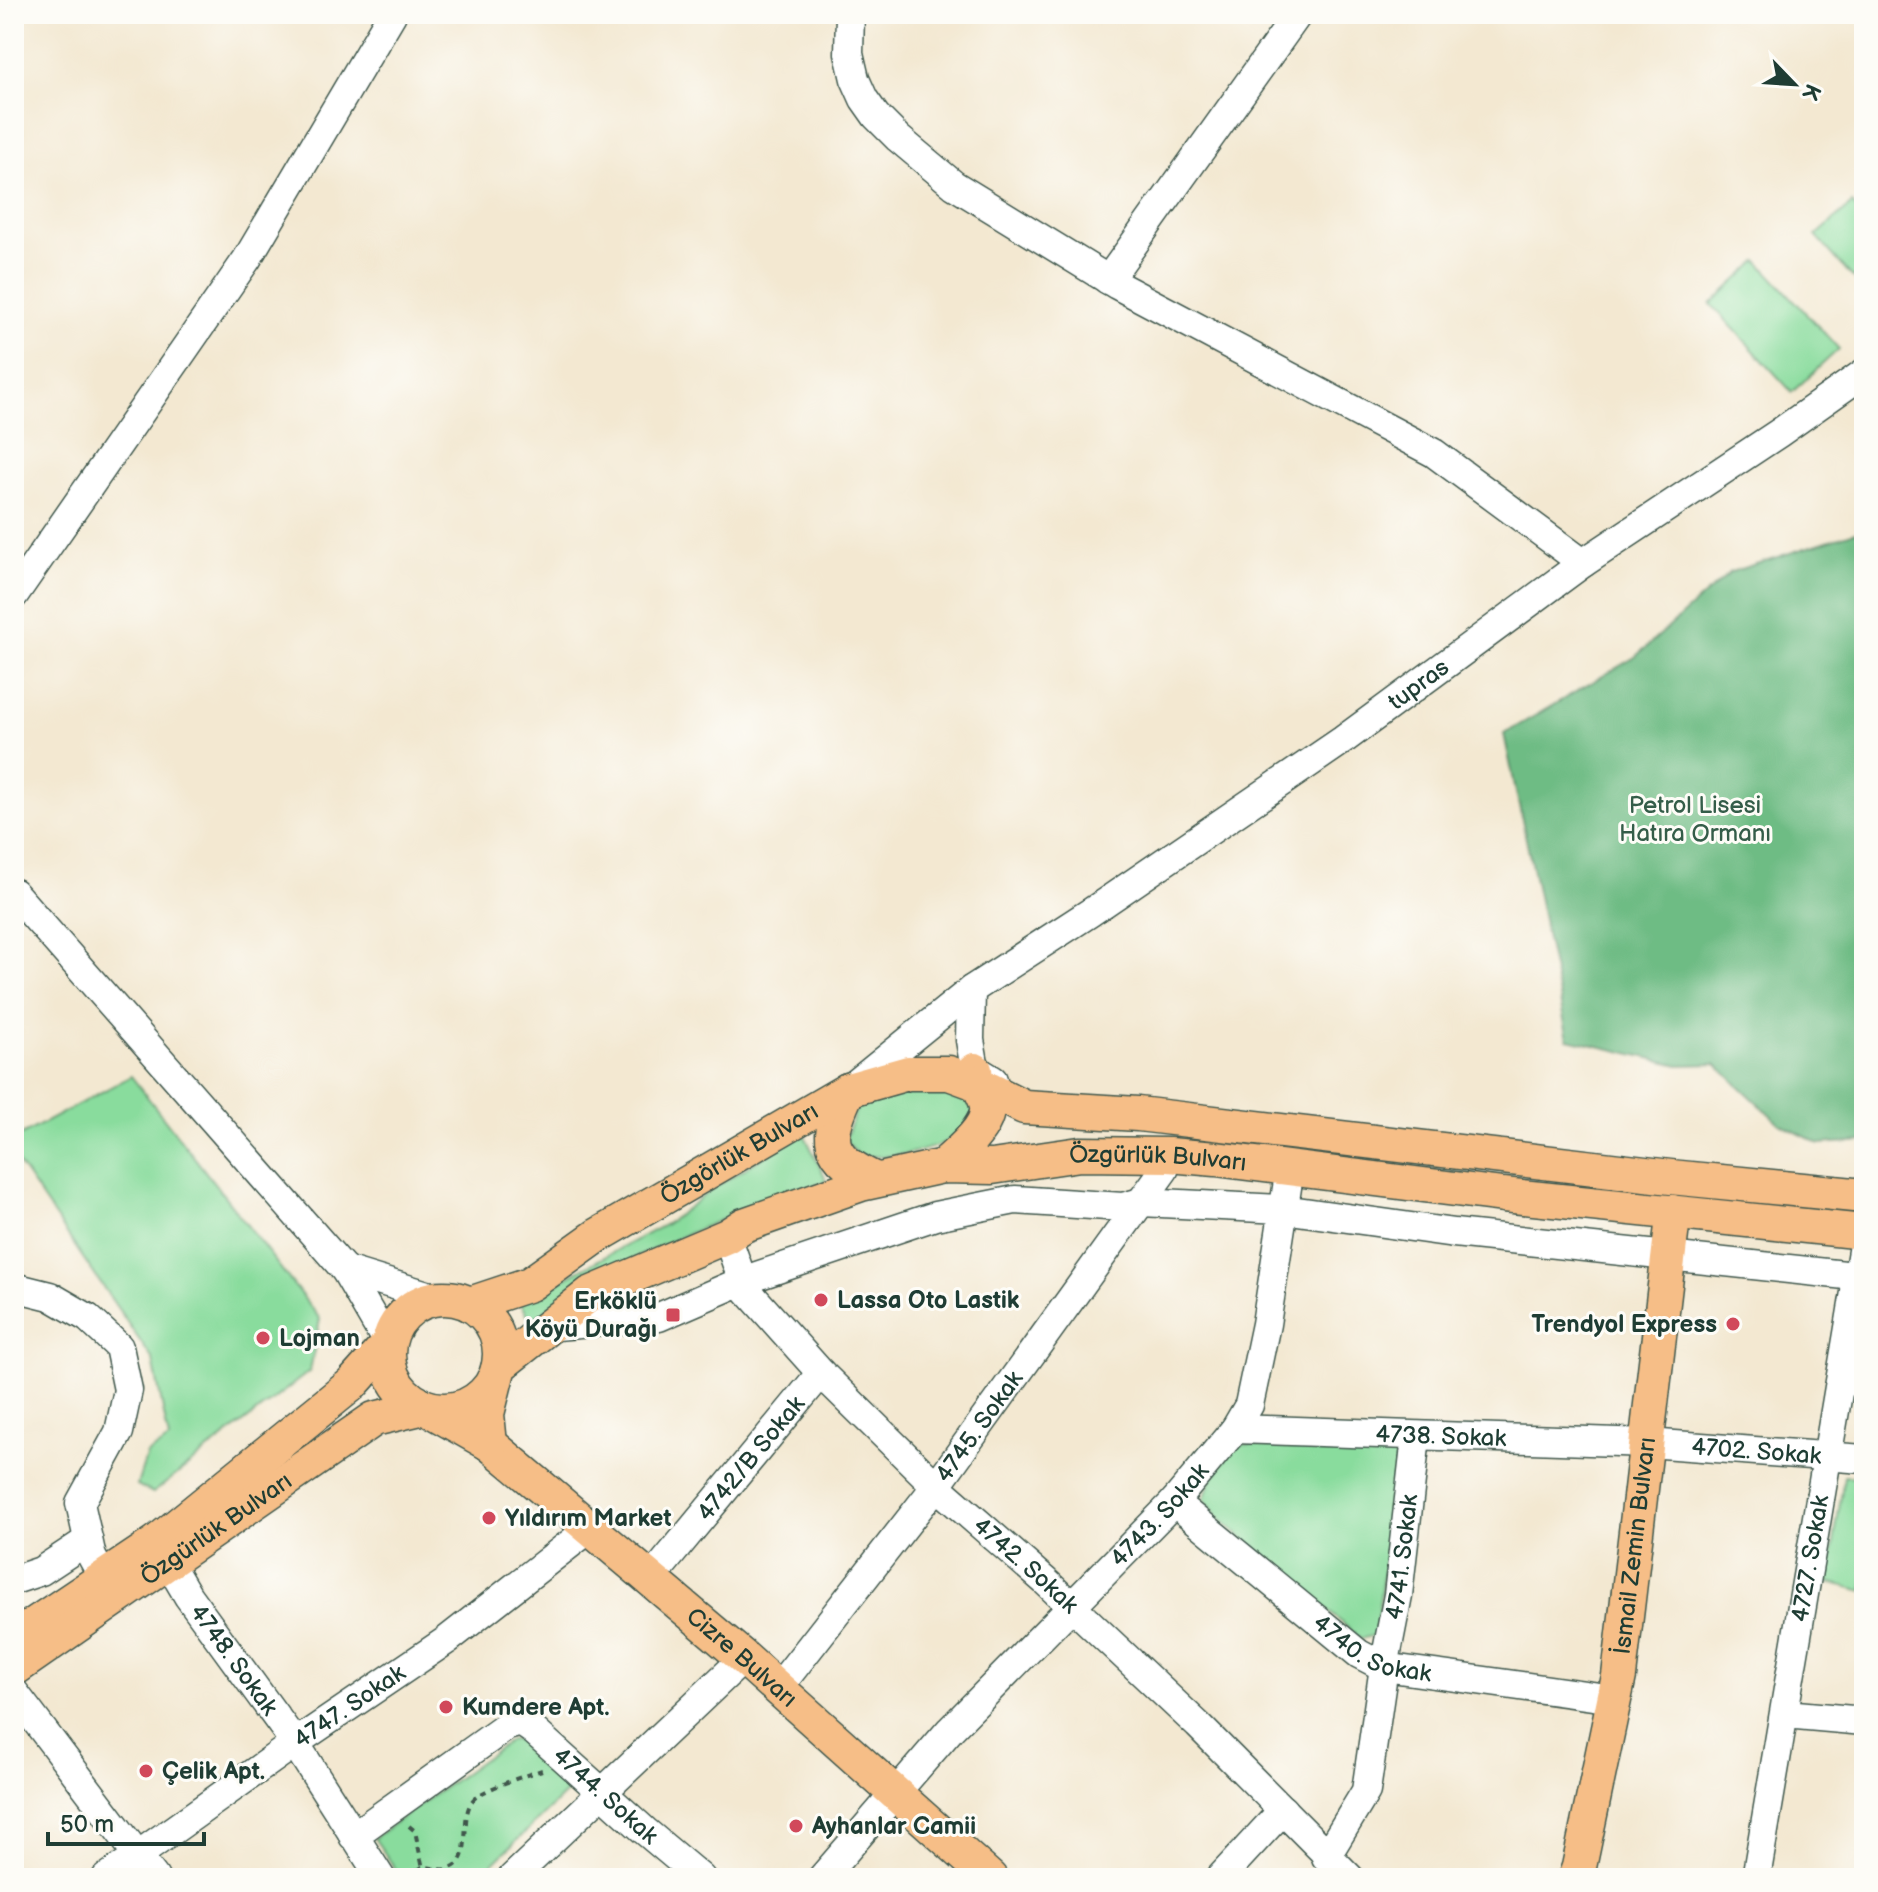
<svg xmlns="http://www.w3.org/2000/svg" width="1878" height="1892" font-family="'Balsamiq Sans',sans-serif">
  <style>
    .green { fill: #89dc9d; stroke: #548c68; stroke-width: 2 }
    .forest { fill: #6ebc84; stroke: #467c5c; stroke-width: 2 }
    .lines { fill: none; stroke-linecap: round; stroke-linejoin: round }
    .minor-casing { stroke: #3f574c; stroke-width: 31 }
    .major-casing { stroke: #3f574c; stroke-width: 37 }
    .path { stroke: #3f574c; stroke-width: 4; stroke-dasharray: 6 6; stroke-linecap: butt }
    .minor { stroke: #fff; stroke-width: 28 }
    .major { stroke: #f6be87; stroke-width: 34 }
    .poi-dot { fill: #d1495b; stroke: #fdfcf7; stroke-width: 3 }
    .labels { text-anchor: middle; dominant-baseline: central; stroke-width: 6; stroke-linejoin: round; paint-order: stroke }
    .street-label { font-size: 24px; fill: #1f3d34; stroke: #fdfcf7 }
    .park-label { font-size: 24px; fill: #345d49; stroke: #fdfcf7 }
    .poi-label { font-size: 24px; font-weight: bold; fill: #1f3d34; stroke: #fdfcf7; text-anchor: start }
  </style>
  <rect width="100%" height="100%" fill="#fdfcf7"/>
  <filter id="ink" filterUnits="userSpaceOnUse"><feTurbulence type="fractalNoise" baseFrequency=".0125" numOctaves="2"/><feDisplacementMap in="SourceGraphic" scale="16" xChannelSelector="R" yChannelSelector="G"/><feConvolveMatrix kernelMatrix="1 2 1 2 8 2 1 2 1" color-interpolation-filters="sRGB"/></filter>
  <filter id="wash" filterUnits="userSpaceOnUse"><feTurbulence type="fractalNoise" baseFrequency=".006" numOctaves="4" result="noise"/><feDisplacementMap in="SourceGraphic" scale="32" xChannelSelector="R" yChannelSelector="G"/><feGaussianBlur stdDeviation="1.8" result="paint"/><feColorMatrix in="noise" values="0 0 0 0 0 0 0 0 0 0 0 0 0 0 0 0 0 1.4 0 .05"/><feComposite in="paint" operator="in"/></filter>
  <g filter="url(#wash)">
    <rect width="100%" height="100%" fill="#f3e8d1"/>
    <!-- green -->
    <path class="green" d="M1852 204 1864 217V290L1816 236Z
      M1758 261 1839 349 1792 392 1711 304Z
      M131 1076 320 1319 310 1371 153 1493 137 1485 147 1454 169 1440 153 1360 14 1157V1139Z
      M926 1085C951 1090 962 1088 975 1113 969 1120 963 1133 955 1137 929 1153 887 1159 858 1155L845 1140 859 1102Z
      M803 1132 827 1181C757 1205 687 1231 621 1265 590 1281 561 1302 531 1320L520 1302 666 1224 714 1188Z
      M1236 1444 1377 1447 1394 1452 1398 1463 1375 1635 1361 1639 1218 1517 1204 1499 1210 1482Z
      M1844 1476 1864 1477V1591L1828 1582Z
      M510 1740H520L570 1789 478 1878H402L374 1838Z"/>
    <!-- forest -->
    <path class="forest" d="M1864 529V1141L1820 1144 1780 1124 1716 1064 1679 1065 1568 1039 1504 734 1635 657 1731 572Z"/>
  </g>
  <g filter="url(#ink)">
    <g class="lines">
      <defs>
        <g id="minor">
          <path d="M850 14 849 53 855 79 864 99 876 116 898 138 954 185 1117 285 1434 453 1583 563"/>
          <path d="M1108 280 1298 14"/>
          <path d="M14 595 247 259 392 14"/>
          <path d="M14 893 345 1270"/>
          <path id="s1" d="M971 990 1091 912 1343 740 1583 563 1779 433 1864 373"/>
          <path d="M854 1085 971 990 970 1040 975 1069 993 1080"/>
          <path id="s2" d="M727 1236 745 1288 821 1373 936 1486 1045 1581 1198 1725 1350 1878"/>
          <path d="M14 1287 50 1296 88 1318 119 1347 128 1390 119 1432 80 1503 92 1557 104 1579"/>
          <path d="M545 1327 659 1317 742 1281 935 1216 1015 1200 1123 1207 1141 1202 1283 1209 1454 1233 1864 1277"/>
          <path d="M388 1344 345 1270 437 1298"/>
          <path id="s3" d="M1235 1429 1648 1443 1864 1459"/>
          <path id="s4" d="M1174 1502 1359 1654 1384 1667 1614 1699"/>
          <path id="s5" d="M168 1562 188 1596 295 1743 381 1878"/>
          <path d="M14 1580 41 1571 88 1540"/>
          <path id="s6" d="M650 1580 821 1373"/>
          <path id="s7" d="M778 1688 936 1486 1164 1170 1169 1155"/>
          <path d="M14 1692 155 1878"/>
          <path d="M1785 1714 1864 1721"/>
          <path id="s8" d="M353 1836 507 1726 521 1722 534 1731 645 1831 701 1878"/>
          <path id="s9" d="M1326 1857 1366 1791 1384 1667 1398 1595 1416 1437"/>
          <path id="s10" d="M106 1878 295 1743 447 1640 589 1529"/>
          <path d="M512 1878 744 1658"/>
          <path id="s11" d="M822 1878 950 1730 1174 1502 1235 1429 1249 1405 1266 1324 1290 1168"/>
          <path d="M1220 1878 1283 1810"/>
          <path id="s12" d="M1756 1878 1864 1239"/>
        </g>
        <g id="major">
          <path d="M848 1090C825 1139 824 1156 876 1180"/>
          <path d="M943 1166C957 1154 990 1126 987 1106 985 1093 976 1087 975 1070"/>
          <circle cx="444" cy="1354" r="56"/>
          <path id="s13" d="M470 1304 530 1284 597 1236 848 1090 908 1073H949L976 1083 1024 1107 1138 1114 1671 1177 1864 1196"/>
          <path id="s14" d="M490 1444 744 1658 990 1878"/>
          <path d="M14 1638 157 1542 352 1384 388 1344"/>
          <path id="s15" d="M14 1669 374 1419 425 1407 490 1444 487 1414 499 1366 590 1294 727 1236 744 1225 861 1184 943 1166 992 1167 1080 1154 1169 1155 1216 1159 1503 1195 1864 1232"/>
          <path id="s16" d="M1575 1878 1579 1867 1619 1676 1672 1226V1212"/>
        </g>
      </defs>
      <!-- minor casing -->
      <use href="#minor" class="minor-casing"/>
      <!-- major casing -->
      <use href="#major" class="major-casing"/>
      <!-- path -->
      <path class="path" d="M409 1826 415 1831 425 1878
        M408 1878 422 1867C430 1866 439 1871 447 1869 478 1862 455 1814 476 1797 488 1788 526 1775 542 1770"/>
      <!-- minor -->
      <use href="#minor" class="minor"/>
      <!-- major -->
      <use href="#major" class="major"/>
    </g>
  </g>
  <!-- markers -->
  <g class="poi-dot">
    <circle cx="821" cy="1300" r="8"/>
    <rect x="665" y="1307" width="16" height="16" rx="4"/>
    <circle cx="1733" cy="1324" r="8"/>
    <circle cx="263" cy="1338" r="8"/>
    <circle cx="489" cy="1518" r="8"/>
    <circle cx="446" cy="1707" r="8"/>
    <circle cx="146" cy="1771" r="8"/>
    <circle cx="796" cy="1826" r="8"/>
  </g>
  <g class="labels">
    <!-- street labels -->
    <g class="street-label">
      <text stroke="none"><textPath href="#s1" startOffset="542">tupras</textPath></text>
      <text stroke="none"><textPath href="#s13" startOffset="310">Özgörlük Bulvarı</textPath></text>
      <text stroke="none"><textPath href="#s15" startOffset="1354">Özgürlük Bulvarı</textPath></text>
      <text stroke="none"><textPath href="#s7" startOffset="330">4745. Sokak</textPath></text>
      <text stroke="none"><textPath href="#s3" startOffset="206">4738. Sokak</textPath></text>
      <text stroke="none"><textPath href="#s3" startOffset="522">4702. Sokak</textPath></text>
      <text stroke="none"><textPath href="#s6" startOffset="158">4742/B Sokak</textPath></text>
      <text stroke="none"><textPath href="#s11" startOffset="496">4743. Sokak</textPath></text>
      <text stroke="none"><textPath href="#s15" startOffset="246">Özgürlük Bulvarı</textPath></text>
      <text stroke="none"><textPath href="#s16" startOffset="338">İsmail Zemin Bulvarı</textPath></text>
      <text stroke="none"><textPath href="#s9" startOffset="314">4741. Sokak</textPath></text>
      <text stroke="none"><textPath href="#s12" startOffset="324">4727. Sokak</textPath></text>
      <text stroke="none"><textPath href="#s2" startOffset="450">4742. Sokak</textPath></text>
      <text stroke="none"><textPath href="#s4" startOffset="250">4740. Sokak</textPath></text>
      <text stroke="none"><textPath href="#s14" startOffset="330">Cizre Bulvarı</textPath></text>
      <text stroke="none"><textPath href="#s5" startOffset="118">4748. Sokak</textPath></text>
      <text stroke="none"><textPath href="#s10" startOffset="298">4747. Sokak</textPath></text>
      <text stroke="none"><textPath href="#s8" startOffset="316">4744. Sokak</textPath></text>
    </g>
    <!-- park labels -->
    <g class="park-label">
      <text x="1695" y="805">Petrol Lisesi<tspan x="1695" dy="28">Hatıra Ormanı</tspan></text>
    </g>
    <!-- poi labels -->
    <g class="poi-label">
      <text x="837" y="1300">Lassa Oto Lastik</text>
      <text x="657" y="1301" text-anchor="end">Erköklü<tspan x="657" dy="28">Köyü Durağı</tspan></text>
      <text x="1717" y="1324" text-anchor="end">Trendyol Express</text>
      <text x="279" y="1338">Lojman</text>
      <text x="505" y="1518">Yıldırım Market</text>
      <text x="462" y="1707">Kumdere Apt.</text>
      <text x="162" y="1771">Çelik Apt.</text>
      <text x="812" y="1826">Ayhanlar Camii</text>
    </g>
  </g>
  <!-- margin -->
  <rect width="1878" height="1892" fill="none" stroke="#fdfcf7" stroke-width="48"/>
  <!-- north arrow -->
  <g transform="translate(1794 84) rotate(115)" stroke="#fdfcf7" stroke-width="6" paint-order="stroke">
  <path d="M0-6L14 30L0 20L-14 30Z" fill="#1f3d34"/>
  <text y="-12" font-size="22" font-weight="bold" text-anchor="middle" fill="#1f3d34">K</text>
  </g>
  <!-- scale -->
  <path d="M48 1832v12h156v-12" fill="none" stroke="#1f3d34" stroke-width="4"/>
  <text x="60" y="1832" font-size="24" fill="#1f3d34" stroke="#fdfcf7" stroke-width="6" paint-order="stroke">50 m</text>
</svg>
